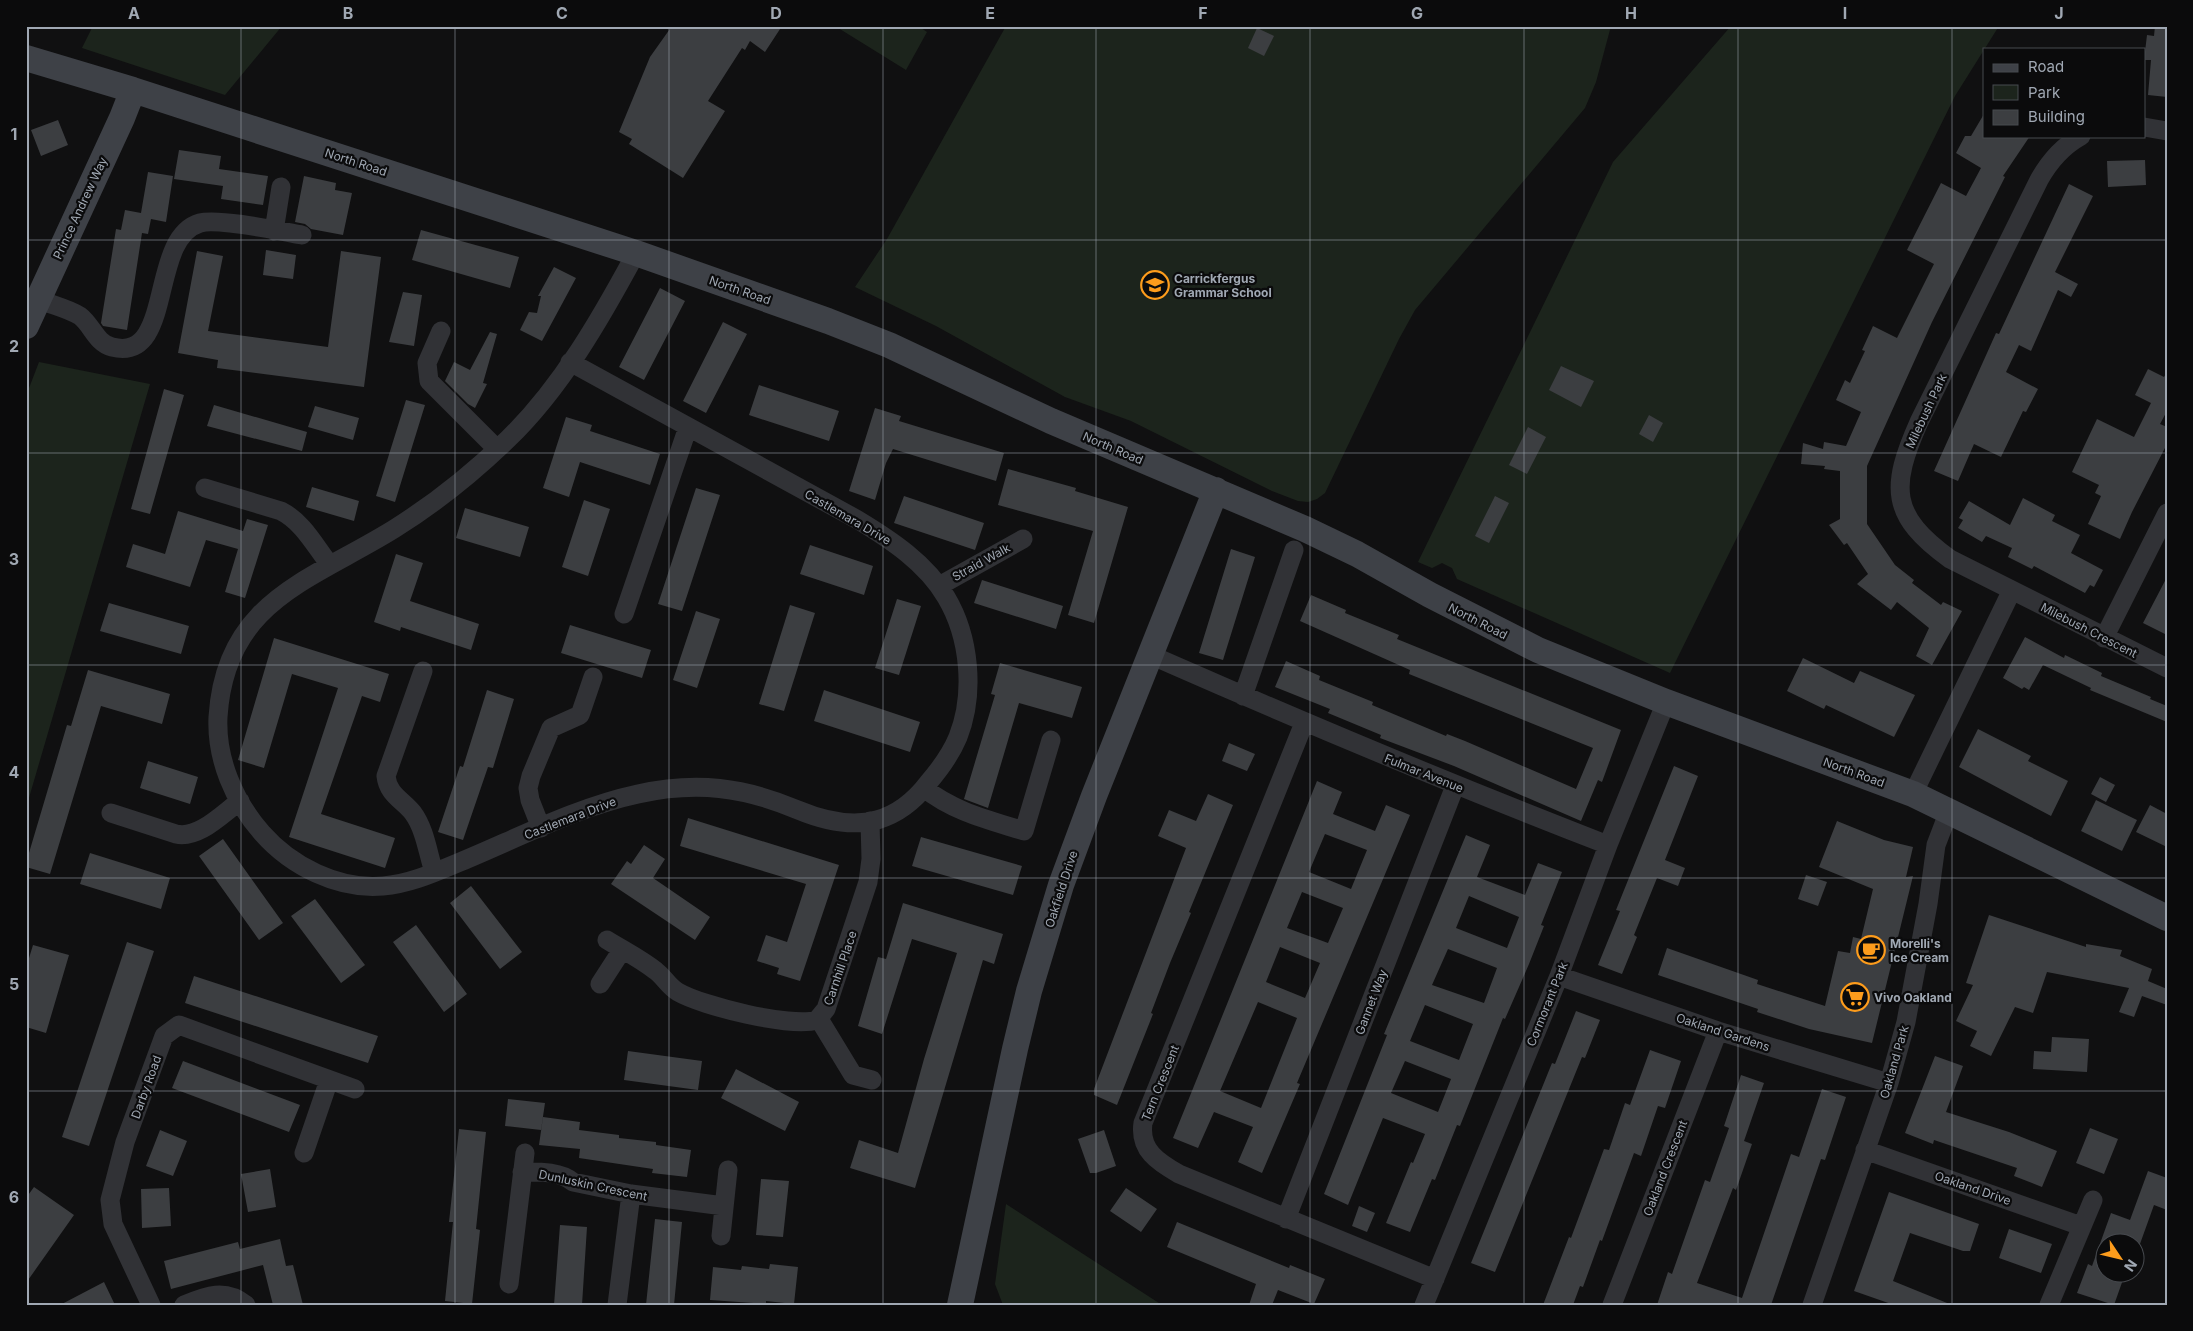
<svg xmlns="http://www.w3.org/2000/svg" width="2193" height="1331" font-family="Inter,sans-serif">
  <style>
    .green { fill: #1c241c }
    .building { fill: #3c3e41; fill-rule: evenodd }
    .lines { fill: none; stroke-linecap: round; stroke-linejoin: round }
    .street { stroke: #313236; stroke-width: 19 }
    .secondary { stroke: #3e4147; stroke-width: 26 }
    .grid { fill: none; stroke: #a0a8b3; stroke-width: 1; stroke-opacity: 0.55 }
    .labels { text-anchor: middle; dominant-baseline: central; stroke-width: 4.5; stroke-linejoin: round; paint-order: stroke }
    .street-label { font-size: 12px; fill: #a0a8b3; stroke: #0b0b0c }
    .poi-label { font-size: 12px; font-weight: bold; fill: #a0a8b3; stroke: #0b0b0c; text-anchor: start }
    .neatline { fill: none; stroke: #a0a8b3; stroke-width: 2 }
    .grid-label { font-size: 16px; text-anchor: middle; font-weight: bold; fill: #a0a8b3 }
  </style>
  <rect width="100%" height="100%" fill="#101011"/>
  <!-- green -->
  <path class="green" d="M93 26H282L225 95 82 48Z
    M835 26H918L927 32 906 70Z
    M1006 26H1611L1596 82 1585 108 1415 310 1399 339 1325 493 1317 499 1308 502 1298 501 1272 491 1131 421 1065 397 936 326 855 287 887 239Z
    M1731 26H1999L1955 96 1670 673 1457 579 1452 568 1442 563 1432 568 1418 562 1613 162Z
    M39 362 150 384 26 808V396Z
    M1006 1204 1162 1305H1003L995 1284Z"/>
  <!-- building -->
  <path class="building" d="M672 26H782L765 52 750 41 745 50 742 48 708 101 725 111 683 178 629 144 632 139 619 132 650 57Z
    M2155 26H2167V97L2148 95 2151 60H2144L2147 35 2154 36Z
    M1257 28 1274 36 1264 56 1248 48Z
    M1984 114V136H2030L2003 176 2005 177 1932 322 1867 466V524L1895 565 1914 580 1912 583 1941 605 1943 602 1962 611 1932 665 1916 656 1929 628 1897 602 1891 610 1857 584 1868 574 1847 543 1844 545 1829 525 1840 519V471L1824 469 1825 466 1801 464 1803 443 1823 449 1824 442 1846 446 1861 412 1836 400 1845 380 1850 383 1865 351 1862 350 1873 326 1897 338 1934 264 1907 250 1941 183 1966 196 1981 168 1956 153 1965 136H1971Z
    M58 120 68 145 41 156 31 130Z
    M179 150 221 156 219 169 268 176 263 205 221 199 223 186 174 179Z
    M2145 160 2146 185 2108 187 2107 161Z
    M148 172 173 176 166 222 151 219 148 234 142 233 127 330 103 326 101 323 116 229 121 230 125 210 141 213Z
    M304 176 336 183 335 190 352 193 343 235 311 229 305 224 295 222Z
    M2069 184 2093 196 2055 272 2078 284 2071 297 2058 290 2031 351 2019 345 2006 372 2038 389 2026 412 2023 411 2001 457 1974 444 1958 481 1934 471 1996 333 1999 334Z
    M421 230 519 257 510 288 412 260Z
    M266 250 296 255 293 279 263 275Z
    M197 251 223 256 208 331 328 347 341 251 381 257 364 387 217 368 218 360 178 353Z
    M554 267 576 278 542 341 520 330 529 312 537 313 541 296H538Z
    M660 288 685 301 644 380 619 367Z
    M403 292 422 295 414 346 389 342Z
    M723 322 747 334 706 413 683 401Z
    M490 332 497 334 483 383 487 384 475 408 468 404 445 381 454 362 470 370Z
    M1561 366 1594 381 1581 407 1549 390Z
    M2148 369 2164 377 2167 372V411L2160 424 2167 427V444L2132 512 2120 539 2088 524 2101 496 2095 493 2099 485 2072 472 2097 419 2134 437 2151 403 2135 395Z
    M759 385 839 411 829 441 749 415Z
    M164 389 184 395 150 514 131 509Z
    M406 400 425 405 395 502 376 496Z
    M214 405 307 432 302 451 207 426Z
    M315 406 359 418 353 440 308 427Z
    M875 408 901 416 899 421 1004 453 996 481 893 449 886 463 875 500 849 491Z
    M1649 415 1663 423 1653 442 1639 434Z
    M566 417 592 425 590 431 660 454 650 485 580 462 569 497 543 488Z
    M1528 427 1546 437 1527 474 1509 465Z
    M1008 469 1076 488 1075 491 1128 507 1094 623 1068 615 1093 531 998 505Z
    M312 487 359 501 354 521 306 507Z
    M696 488 720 495 682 611 658 604Z
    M904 496 984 523 975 550 894 523Z
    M1495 496 1509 503 1489 543 1475 536Z
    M2023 498 2055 515 2052 521 2080 535 2071 553 2103 570 2094 587 2090 585 2085 593 2034 566 2032 569 2008 557 2012 548 1986 536 1982 542 1958 528 1963 520 1959 518 1969 501 2010 525Z
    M584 500 610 509 588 576 562 567Z
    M465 508 529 527 520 557 456 538Z
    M178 511 243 531 247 519 268 525 245 598 225 592 238 549 206 540 190 587 126 567 133 544 165 554Z
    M810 545 873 566 864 595 800 574Z
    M1231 549 1255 557 1223 660 1199 653Z
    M396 554 423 563 410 601 479 624 471 650 401 627 400 631 374 622Z
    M2167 577V635L2143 623Z
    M982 580 1063 606 1056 629 974 603Z
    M1311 595 1346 610 1345 613 1399 635 1397 639 1621 730 1602 782 1598 780 1581 821 1454 766 1380 738 1381 735 1328 713 1330 709 1275 687 1286 661 1320 676 1319 680 1373 702 1372 705 1446 736 1447 734 1465 741 1576 789 1593 748 1409 674 1410 670 1300 621Z
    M897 599 921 606 899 675 875 668Z
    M109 603 189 626 181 654 100 631Z
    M790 605 815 613 784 711 759 704Z
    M696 611 720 619 697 688 673 680Z
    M570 625 651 650 642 678 561 653Z
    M2025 637 2064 658 2065 655 2102 673 2101 676 2151 697 2150 699 2167 706V722L2090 690 2091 688 2043 665 2029 690 2024 687 2022 689 2003 678Z
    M274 638 389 674 380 702 362 696 321 814 395 838 385 868 289 837 338 688 292 674 264 768 238 760Z
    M1803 658 1854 683 1860 671 1915 695 1894 737 1826 705 1824 709 1787 691Z
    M1000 663 1082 687 1072 718 1019 703 988 808 964 799 995 695 991 694Z
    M88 670 170 694 162 724 101 706 50 874 26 867V863L67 725 71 726Z
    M487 690 514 699 493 768 488 767 463 840 438 832 460 766 463 767Z
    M824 690 920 722 910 752 814 721Z
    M1978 729 2031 756 2028 761 2068 781 2051 816 1959 767Z
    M1229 743 1255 754 1247 771 1222 761Z
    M148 761 198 777 190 804 140 788Z
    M1674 766 1698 776 1665 860 1685 868 1678 886 1657 878 1634 935 1637 937 1622 974 1598 965 1620 911 1616 910Z
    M2100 777 2115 785 2106 802 2091 794Z
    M1317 781 1342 792 1333 814 1375 831 1386 805 1410 815 1297 1083 1300 1084 1262 1173 1238 1162 1253 1127 1214 1112 1198 1148 1173 1138ZM1325 834 1367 850 1351 889 1309 872ZM1302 892 1343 908 1328 943 1287 928ZM1280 947 1320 963 1305 998 1266 982ZM1258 1002 1297 1018 1261 1108 1220 1091Z
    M1208 794 1233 805 1189 912 1191 913 1170 963 1151 1013 1153 1014 1117 1105 1094 1095V1089L1186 848 1158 836 1169 810 1196 821Z
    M2096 800 2137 820 2122 851 2081 831Z
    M2150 805 2167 814V847L2136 832Z
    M688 818 839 865 800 981 777 974 779 968 757 961 766 935 787 942 806 884 680 846Z
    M1837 821 1884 840 1913 847 1906 877 1913 876 1872 1043 1809 1029 1757 1012 1758 1009 1658 975 1667 948 1758 980 1757 984 1825 1006 1838 951 1850 953 1853 937 1861 939 1873 889 1819 867Z
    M1466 835 1490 845 1477 877 1506 888 1525 895 1538 863 1562 872 1541 925 1544 926 1529 964 1505 1019 1503 1018 1460 1126 1457 1125 1435 1180 1432 1179 1410 1232 1386 1223 1411 1162 1413 1163 1425 1134 1383 1118 1348 1205 1324 1194 1387 1035 1384 1034ZM1469 896 1519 917 1507 948 1456 928ZM1448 949 1497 968 1484 1003 1432 985ZM1425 1005 1473 1024 1459 1060 1410 1041ZM1405 1061 1451 1079 1438 1112 1391 1093Z
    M921 837 1022 866 1013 895 912 866Z
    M223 839 283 923 259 940 199 856Z
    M644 845 665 859 653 878 710 917 695 940 611 884 627 861 631 864Z
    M90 853 170 878 161 909 80 884Z
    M1806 875 1827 882 1818 906 1798 899Z
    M471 886 522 952 500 969 450 903Z
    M315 899 365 965 341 983 291 916Z
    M903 903 1003 934 994 964 983 960 915 1188 850 1168 859 1140 898 1153 924 1059 957 953 912 939 882 1034 858 1026 878 957 886 959Z
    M1989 915 2086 947V944L2122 950 2120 956 2152 969 2148 981 2167 989V1005L2142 996 2134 1017 2119 1012 2129 988 2047 972 2033 1013 2015 1007 1991 1056 1970 1046 1977 1031 1956 1021 1973 985 1966 983Z
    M416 925 467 994 444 1012 393 942Z
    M127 942 154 951 89 1146 62 1137Z
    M33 945 69 955 46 1033 26 1027V968Z
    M194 976 378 1036 368 1063 185 1003Z
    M1576 1011 1600 1020 1585 1058 1582 1057 1495 1272 1471 1263 1552 1063 1555 1064Z
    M2052 1037 2089 1039 2087 1072 2033 1069 2034 1051 2051 1052Z
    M1650 1050 1681 1061 1665 1108 1658 1106 1641 1156 1634 1153 1602 1241 1600 1240 1583 1287 1580 1286 1573 1305H1543L1569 1237 1571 1238 1604 1149 1609 1150 1625 1103 1630 1105Z
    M628 1051 702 1061 698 1090 624 1080Z
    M1935 1056 1963 1066 1946 1112 2009 1132 2057 1151 2042 1187 2014 1176 2017 1168 1934 1140 1933 1144 1905 1133Z
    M183 1061 300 1105 289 1132 172 1088Z
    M736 1069 799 1102 785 1131 721 1098Z
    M1741 1075 1764 1083 1744 1141 1752 1144 1736 1190 1733 1188 1697 1283 1742 1298 1791 1154 1799 1157 1822 1089 1846 1097 1825 1160 1821 1159 1771 1305H1657L1668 1272 1672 1274 1705 1180 1710 1182 1729 1128 1724 1126Z
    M508 1099 545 1103 541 1130 505 1126Z
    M543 1117 580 1122 579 1130 619 1135V1138L656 1142V1145L691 1150 687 1177 652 1173 653 1169 579 1158 580 1149 539 1145Z
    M2090 1128 2118 1139 2104 1174 2076 1163Z
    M459 1129 486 1132 476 1229 480 1230 472 1304 445 1301 453 1222H449Z
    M160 1130 187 1141 173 1176 146 1166Z
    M1104 1130 1116 1166 1096 1173H1090L1078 1139Z
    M270 1169 276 1207 248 1212 241 1174Z
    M2148 1171 2167 1178V1210L2154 1205 2136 1255V1244H2106V1274H2125L2114 1305 2077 1293 2088 1264 2092 1266 2111 1213 2130 1220Z
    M761 1179 789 1181 783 1237 756 1235Z
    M34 1187 74 1215 26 1283V1198Z
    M169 1188 171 1226 142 1228 141 1189Z
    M1126 1188 1157 1209 1141 1232 1110 1211Z
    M1889 1192 1979 1224 1970 1251H1963L1910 1233 1893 1281 1952 1305H1894L1854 1291Z
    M1359 1206 1375 1213 1367 1232 1352 1226Z
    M655 1219 682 1222 674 1305H646Z
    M1177 1222 1289 1268 1290 1265 1325 1279 1314 1304 1278 1290 1272 1305H1249L1256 1284 1167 1247Z
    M560 1225 587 1227 582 1305H554Z
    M2009 1229 2052 1244 2041 1273 1999 1258Z
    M280 1239 286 1266 293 1265 303 1305H273L263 1265 171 1289 164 1261 238 1242 240 1249Z
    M770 1264 798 1267 794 1304 766 1301V1304L710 1300 713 1267 741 1270 742 1266 769 1269Z
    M104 1282 115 1305H60Z"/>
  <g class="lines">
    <!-- street -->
    <path class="street" d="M2144 127 2167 131
      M2081 136C2063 146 2049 162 2039 180L1919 422C1890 487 1890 516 1950 559L2167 668
      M274 231 281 187
      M38 299C51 305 67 308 80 316 92 325 96 343 112 347 175 363 148 238 200 223 218 218 280 231 302 235
      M441 331 427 363 429 381 497 449
      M570 362 858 520C891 540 926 563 946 597 970 637 975 694 958 737 951 754 940 769 928 783 915 800 898 814 877 820 851 827 822 820 798 810 744 787 696 781 638 794 577 807 518 838 460 862 436 872 410 884 383 886 338 890 291 866 262 833 234 801 216 759 218 717 225 601 310 581 394 529 434 504 474 472 508 439 561 388 601 318 636 253
      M205 488 281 511C303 522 315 546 330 565
      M939 586 1023 539
      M624 614 688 427
      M2104 638 2167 513
      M1150 657 1162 660C1310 725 1458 787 1608 845
      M423 671 386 776C388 795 403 800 413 813 425 829 428 854 434 872
      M1243 696 1294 550
      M1304 723 1143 1123C1139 1150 1158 1162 1179 1174L1435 1279
      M924 788C954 812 989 820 1024 831L1051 740
      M1913 794 2012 590
      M111 813 176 834C199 839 222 814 240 801
      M541 828 530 800 528 788 531 776 551 728 580 715 593 677
      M607 940C623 950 641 959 656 971 664 977 669 987 678 992 702 1006 791 1028 817 1020L826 1009 868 882 871 859 870 821
      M1559 976 1718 1031 1889 1083
      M600 984 622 950
      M819 1019 853 1075 872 1080
      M1865 1150 2081 1226
      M304 1153 329 1080
      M522 1172C538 1172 560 1171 573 1182L631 1194 724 1206
      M1286 1219 1455 786
      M721 1236 728 1170
      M509 1284 525 1153
      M151 1305 113 1224 110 1200 125 1142 164 1036 179 1025 355 1089
      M184 1305C206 1296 225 1288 246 1305
      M617 1305 631 1194
      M1424 1305 1559 976 1608 845 1666 702
      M1612 1305 1718 1031
      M1812 1305 1889 1083 1906 1022 1928 904 1936 845 1949 811
      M2049 1305 2093 1200"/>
    <!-- secondary -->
    <path class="secondary" d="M26 58 133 90 636 253 828 321 889 345 1051 421 1305 529 1357 554 1430 595 1538 650 1666 702 1913 794 2167 918
      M26 326 122 118 133 90
      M960 1305 1015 1049 1029 991 1061 885 1094 796 1216 490"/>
  </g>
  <!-- grid -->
  <path class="grid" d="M241 26V1305M455 26V1305M669 26V1305M883 26V1305M1096 26V1305M1310 26V1305M1524 26V1305M1738 26V1305M1952 26V1305M26 240H2167M26 453H2167M26 665H2167M26 878H2167M26 1091H2167"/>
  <!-- icons -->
  <defs>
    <symbol id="school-ring" viewBox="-11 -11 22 22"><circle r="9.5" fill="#0b0b0c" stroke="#fd9c1c" stroke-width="1.5"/><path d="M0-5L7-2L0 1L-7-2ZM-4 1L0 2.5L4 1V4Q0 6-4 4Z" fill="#fd9c1c"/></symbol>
    <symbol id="cafe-ring" viewBox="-11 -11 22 22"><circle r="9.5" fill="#0b0b0c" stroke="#fd9c1c" stroke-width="1.5"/><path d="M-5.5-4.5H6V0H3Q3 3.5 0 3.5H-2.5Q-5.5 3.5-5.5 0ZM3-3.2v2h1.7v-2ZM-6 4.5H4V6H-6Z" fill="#fd9c1c"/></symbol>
    <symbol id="supermarket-ring" viewBox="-11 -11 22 22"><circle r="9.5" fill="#0b0b0c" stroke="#fd9c1c" stroke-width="1.5"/><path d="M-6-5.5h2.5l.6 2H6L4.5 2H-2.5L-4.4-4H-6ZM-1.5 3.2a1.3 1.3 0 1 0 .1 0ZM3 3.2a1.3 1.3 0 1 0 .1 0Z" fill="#fd9c1c"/></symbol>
  </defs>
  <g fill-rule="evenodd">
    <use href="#school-ring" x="1139" y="269" width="32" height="32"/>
    <use href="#cafe-ring" x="1855" y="934" width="32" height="32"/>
    <use href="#supermarket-ring" x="1839" y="981" width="32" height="32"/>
  </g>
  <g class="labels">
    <!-- street labels -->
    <g class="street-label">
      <text transform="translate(356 162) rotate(18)">North Road</text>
      <text transform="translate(80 208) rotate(-65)">Prince Andrew Way</text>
      <text transform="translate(740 290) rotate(19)">North Road</text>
      <text transform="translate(1926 411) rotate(-65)">Milebush Park</text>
      <text transform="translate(1113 448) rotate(23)">North Road</text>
      <text transform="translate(848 517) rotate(30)">Castlemara Drive</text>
      <text transform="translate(981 562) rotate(-29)">Straid Walk</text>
      <text transform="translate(1478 621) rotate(27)">North Road</text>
      <text transform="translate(2089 630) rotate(27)">Milebush Crescent</text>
      <text transform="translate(1854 772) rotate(20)">North Road</text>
      <text transform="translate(1424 773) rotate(22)">Fulmar Avenue</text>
      <text transform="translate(570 818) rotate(-21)">Castlemara Drive</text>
      <text transform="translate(1061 889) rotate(-72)">Oakfield Drive</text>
      <text transform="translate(840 968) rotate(-71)">Carnhill Place</text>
      <text transform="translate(1371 1002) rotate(-69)">Gannet Way</text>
      <text transform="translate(1547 1004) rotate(-68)">Cormorant Park</text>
      <text transform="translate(1723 1032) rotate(18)">Oakland Gardens</text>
      <text transform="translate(1894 1062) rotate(-74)">Oakland Park</text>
      <text transform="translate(1160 1083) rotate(-68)">Tern Crescent</text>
      <text transform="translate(146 1087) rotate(-70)">Darby Road</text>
      <text transform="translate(1665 1168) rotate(-69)">Oakland Crescent</text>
      <text transform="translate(593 1185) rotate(12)">Dunluskin Crescent</text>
      <text transform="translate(1973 1188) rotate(19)">Oakland Drive</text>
    </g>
    <!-- poi labels -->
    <g class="poi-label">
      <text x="1174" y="278">Carrickfergus<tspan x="1174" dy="14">Grammar School</tspan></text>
      <text x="1890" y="943">Morelli's<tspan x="1890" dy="14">Ice Cream</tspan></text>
      <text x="1874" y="997">Vivo Oakland</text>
    </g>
  </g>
  <!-- border -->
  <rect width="2193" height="1331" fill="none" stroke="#0b0b0c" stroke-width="55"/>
  <!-- legend -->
  <rect x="1983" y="48" width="162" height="90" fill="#0b0b0c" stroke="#474a4f"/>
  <rect x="1993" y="64" width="25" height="8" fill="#3e4147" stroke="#474a4f"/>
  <text x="2028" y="72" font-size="15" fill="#a0a8b3">Road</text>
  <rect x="1993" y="85" width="25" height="15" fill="#1c241c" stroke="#474a4f"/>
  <text x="2028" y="98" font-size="15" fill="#a0a8b3">Park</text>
  <rect x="1993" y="110" width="25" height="15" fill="#3c3e41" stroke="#474a4f"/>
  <text x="2028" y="122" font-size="15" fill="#a0a8b3">Building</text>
  <!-- north arrow -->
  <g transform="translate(2120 1258) rotate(125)"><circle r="24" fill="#0b0b0c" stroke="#474a4f"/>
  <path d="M0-4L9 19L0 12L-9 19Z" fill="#fd9c1c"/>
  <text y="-8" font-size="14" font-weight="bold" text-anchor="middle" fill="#a0a8b3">N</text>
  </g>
  <rect x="28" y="28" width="2138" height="1276" class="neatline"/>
  <g class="grid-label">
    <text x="134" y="19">A</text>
    <text x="348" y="19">B</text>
    <text x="562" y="19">C</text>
    <text x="776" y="19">D</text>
    <text x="990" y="19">E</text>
    <text x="1203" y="19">F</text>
    <text x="1417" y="19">G</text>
    <text x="1631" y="19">H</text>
    <text x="1845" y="19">I</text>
    <text x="2059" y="19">J</text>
    <text x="14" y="140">1</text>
    <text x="14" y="352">2</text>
    <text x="14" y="565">3</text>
    <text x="14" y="778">4</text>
    <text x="14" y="990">5</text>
    <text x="14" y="1203">6</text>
  </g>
</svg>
